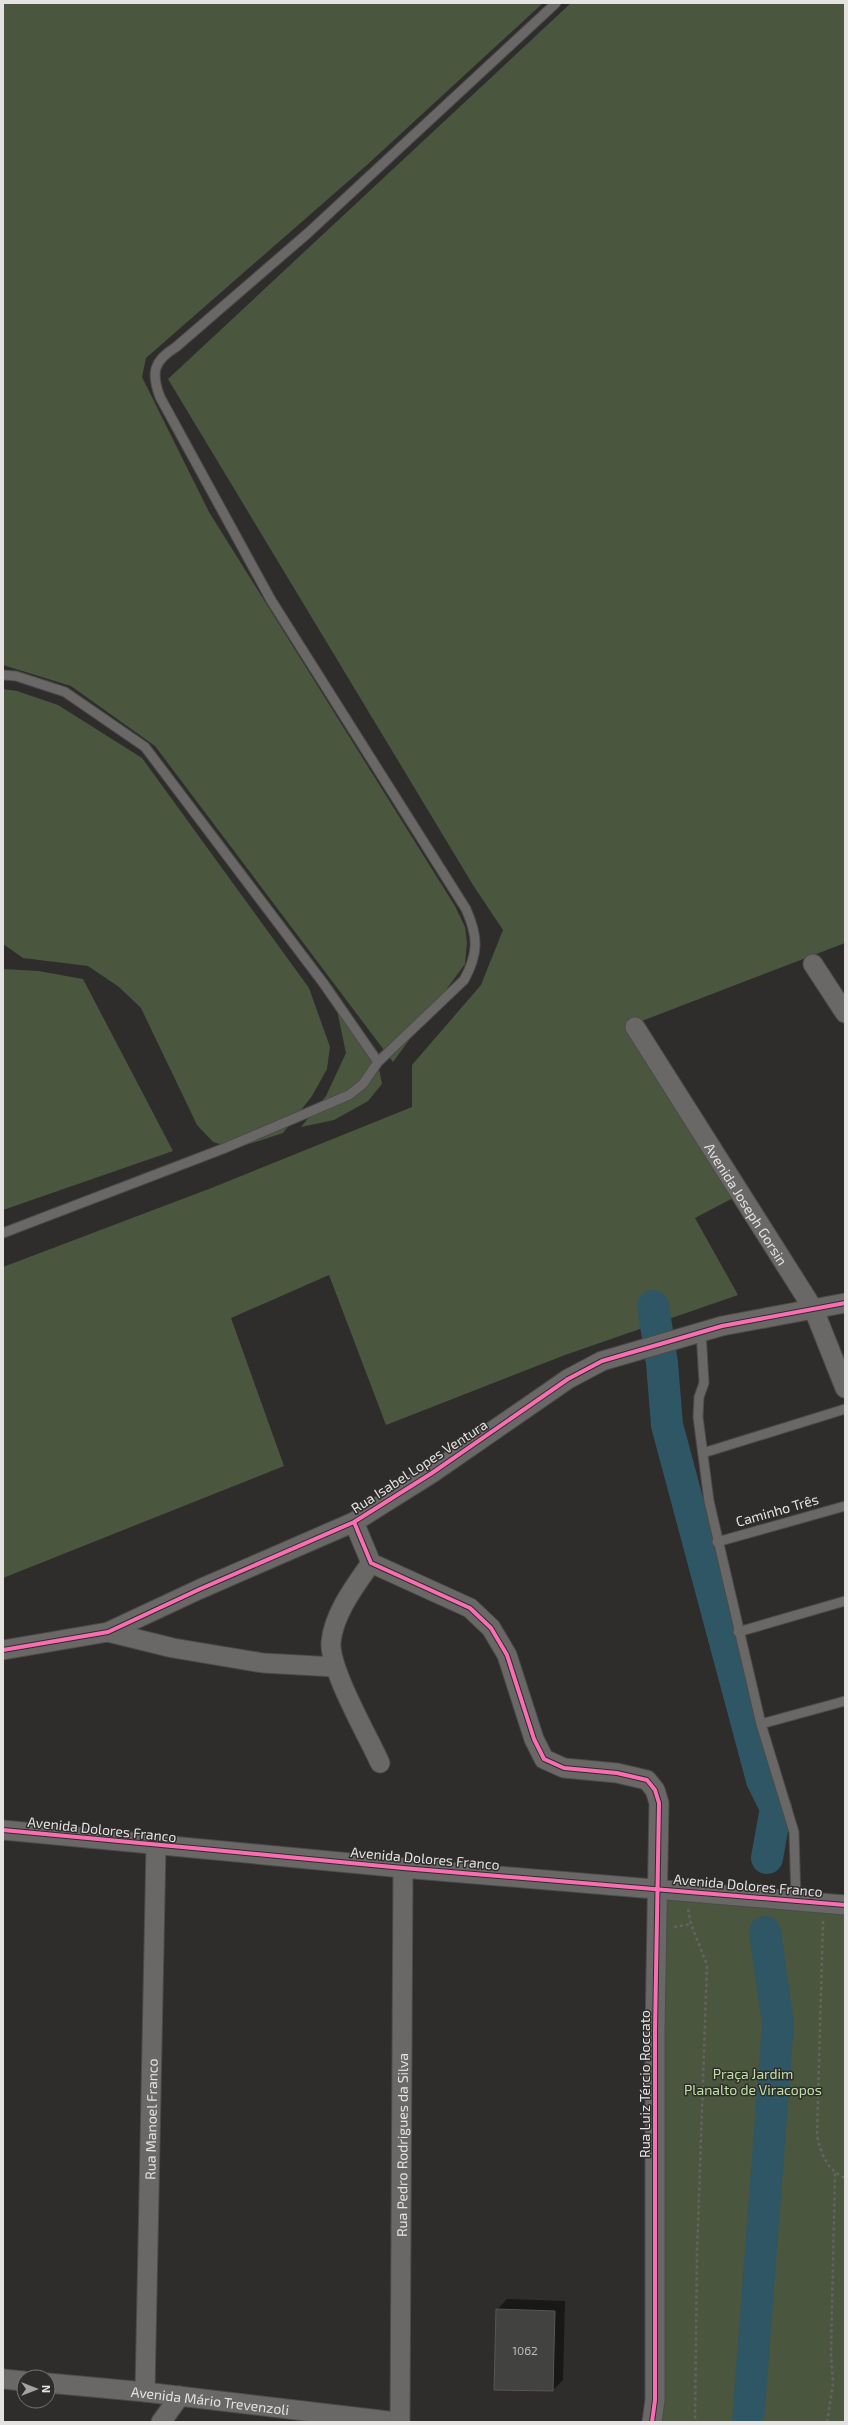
<svg xmlns="http://www.w3.org/2000/svg" width="848" height="2425" font-family="'Exo 2',sans-serif">
  <style>
    .green { fill: #4a573e }
    .shadow { fill: #0007 }
    .lines { fill: none; stroke-linecap: round; stroke-linejoin: round }
    .river { stroke: #2e5664; stroke-width: 32 }
    .building { fill: #424241; stroke: #575656 }
    .service-casing { stroke: #4c4b4a; stroke-width: 11 }
    .minor-casing { stroke: #4c4b4a; stroke-width: 21 }
    .path { stroke: #646362; stroke-width: 2.5; stroke-dasharray: 3 3; stroke-linecap: butt }
    .service { stroke: #696867; stroke-width: 9 }
    .minor { stroke: #696867; stroke-width: 19 }
    .cycleway-casing { stroke: #2f2d2b; stroke-width: 6 }
    .cycleway { stroke: #f96db3; stroke-width: 4 }
    .labels { text-anchor: middle; dominant-baseline: central; stroke-width: 3; stroke-linejoin: round; paint-order: stroke }
    .number-label { font-size: 12px; fill: #bcbbb9 }
    .street-label { font-size: 14px; fill: #e4e3e1; stroke: #2f2d2b }
    .park-label { font-size: 14px; fill: #c1e0a6; stroke: #2f2d2b }
  </style>
  <rect width="100%" height="100%" fill="#2e2d2c"/>
  <!-- green -->
  <path class="green" d="M3 3H543L368 164 146 358 142 377 209 512 455 906 465 927 467 942 465 964 393 1062 155 746 71 686 3 665Z
    M571 3H845V943L634 1024 733 1198 695 1218 738 1295 565 1355 386 1425 329 1275 231 1318 284 1466 3 1578V1267L214 1187 412 1107V1065L481 985 503 930 473 885 168 379Z
    M3 689 17 691 58 705 142 758 309 988 330 1047 327 1069 312 1096 283 1133 246 1145 226 1146 213 1142 197 1125 141 1008 119 987 88 966 23 958 3 944Z
    M3 969 38 971 83 979 173 1151 3 1210Z
    M337 1010 378 1064 382 1084 368 1101 334 1120 301 1127 326 1096 346 1053Z
    M662 1895 845 1915V2422H663L660 1930Z"/>
  <!-- shadow -->
  <path class="shadow" d="M507 2299 565 2301 563 2380 553 2390 495 2389 497 2310Z"/>
  <g class="lines">
    <!-- river -->
    <path class="river" d="M653 1306 662 1363 667 1425 762 1780 776 1808 767 1858
      M748 2422 778 2024 765 1932"/>
  </g>
  <!-- building -->
  <path class="building" d="M496 2309 555 2311 553 2391 494 2390Z"/>
  <g class="lines">
    <defs>
      <path id="service" d="M3 675 16 676 65 692 145 747 324 984 378 1062
        M3 1233 225 1148 349 1095 363 1084 378 1062 464 980C479 953 478 936 466 909L271 600 160 397C151 373 153 361 176 347L308 233 556 3
        M701 1331 704 1383 699 1397 698 1417 709 1501 761 1724 794 1832 796 1901
        M703 1453 845 1409
        M717 1542 845 1506
        M738 1632 845 1601
        M761 1724 845 1701"/>
      <g id="minor">
        <path d="M813 964 845 1013"/>
        <path id="s1" d="M635 1027 814 1310 845 1388"/>
        <path d="M354 1522 371 1563 470 1608 491 1628 507 1655 534 1739 544 1759 564 1768 617 1773 647 1780 655 1790 659 1803 655 2030V2400L652 2422"/>
        <path d="M371 1563C355 1586 334 1613 331 1642 329 1669 368 1736 380 1763"/>
        <path d="M108 1632 173 1648 263 1663 335 1667"/>
        <path d="M3 1650 108 1632 200 1589 354 1522 432 1473 568 1379 602 1361 722 1326 845 1303"/>
        <path d="M3 1830 403 1868 845 1905"/>
        <path d="M3 2379 24 2381"/>
        <path id="s2" d="M48 2383 145 2392 397 2422"/>
        <path id="s3" d="M145 2392 156 1846"/>
        <path d="M161 2422 180 2396"/>
        <path id="s4" d="M400 2422 403 1868"/>
      </g>
    </defs>
    <!-- service casing -->
    <use href="#service" class="service-casing"/>
    <!-- minor casing -->
    <use href="#minor" class="minor-casing"/>
    <!-- path -->
    <path class="path" d="M688 1909 691 1924 707 1965 697 2254 695 2422
      M823 1921 817 2136C822 2155 826 2169 845 2178
      M674 1927 691 1924
      M827 2422 833 2384 831 2354 835 2173"/>
    <!-- service -->
    <use href="#service" class="service"/>
    <!-- minor -->
    <use href="#minor" class="minor"/>
    <defs>
      <path id="cycleway" d="M354 1522 371 1563 470 1608 491 1628 507 1655 534 1739 544 1759 564 1768 617 1773 647 1780 655 1790 659 1803 655 2030V2400L652 2422
        M3 1650 108 1632 200 1589 354 1522 432 1473 568 1379 602 1361 722 1326 845 1303
        M3 1830 403 1868 845 1905"/>
    </defs>
    <!-- cycleway casing -->
    <use href="#cycleway" class="cycleway-casing"/>
    <!-- cycleway -->
    <use href="#cycleway" class="cycleway"/>
  </g>
  <g class="labels">
    <!-- number labels -->
    <g class="number-label">
      <text x="525" y="2350">1062</text>
    </g>
    <!-- street labels -->
    <g class="street-label">
      <text stroke="none"><textPath href="#s1" startOffset="209">Avenida Joseph Gorsin</textPath></text>
      <text transform="translate(419 1466) rotate(-33)">Rua Isabel Lopes Ventura</text>
      <text transform="translate(777 1510) rotate(-16)">Caminho Três</text>
      <text transform="translate(102 1829) rotate(6)">Avenida Dolores Franco</text>
      <text transform="translate(425 1858) rotate(5)">Avenida Dolores Franco</text>
      <text transform="translate(748 1885) rotate(5)">Avenida Dolores Franco</text>
      <text transform="translate(644 2084) rotate(-90)">Rua Luiz Tércio Roccato</text>
      <text stroke="none"><textPath href="#s3" startOffset="273">Rua Manoel Franco</textPath></text>
      <text stroke="none"><textPath href="#s4" startOffset="277">Rua Pedro Rodrigues da Silva</textPath></text>
      <text stroke="none"><textPath href="#s2" startOffset="163">Avenida Mário Trevenzoli</textPath></text>
    </g>
    <!-- park labels -->
    <g class="park-label">
      <text x="753" y="2073">Praça Jardim<tspan x="753" dy="16">Planalto de Viracopos</tspan></text>
    </g>
  </g>
  <!-- border -->
  <rect width="848" height="2425" fill="none" stroke="#e4e3e1" stroke-width="8"/>
  <!-- north arrow -->
  <g transform="translate(36 2389) rotate(90)"><circle r="19" fill="#2f2d2b" stroke="#777674"/>
  <path d="M0-3L7 15L0 10L-7 15Z" fill="#a4a3a2"/>
  <text y="-6" font-size="11" font-weight="bold" text-anchor="middle" fill="#e4e3e1">N</text>
  </g>
</svg>
